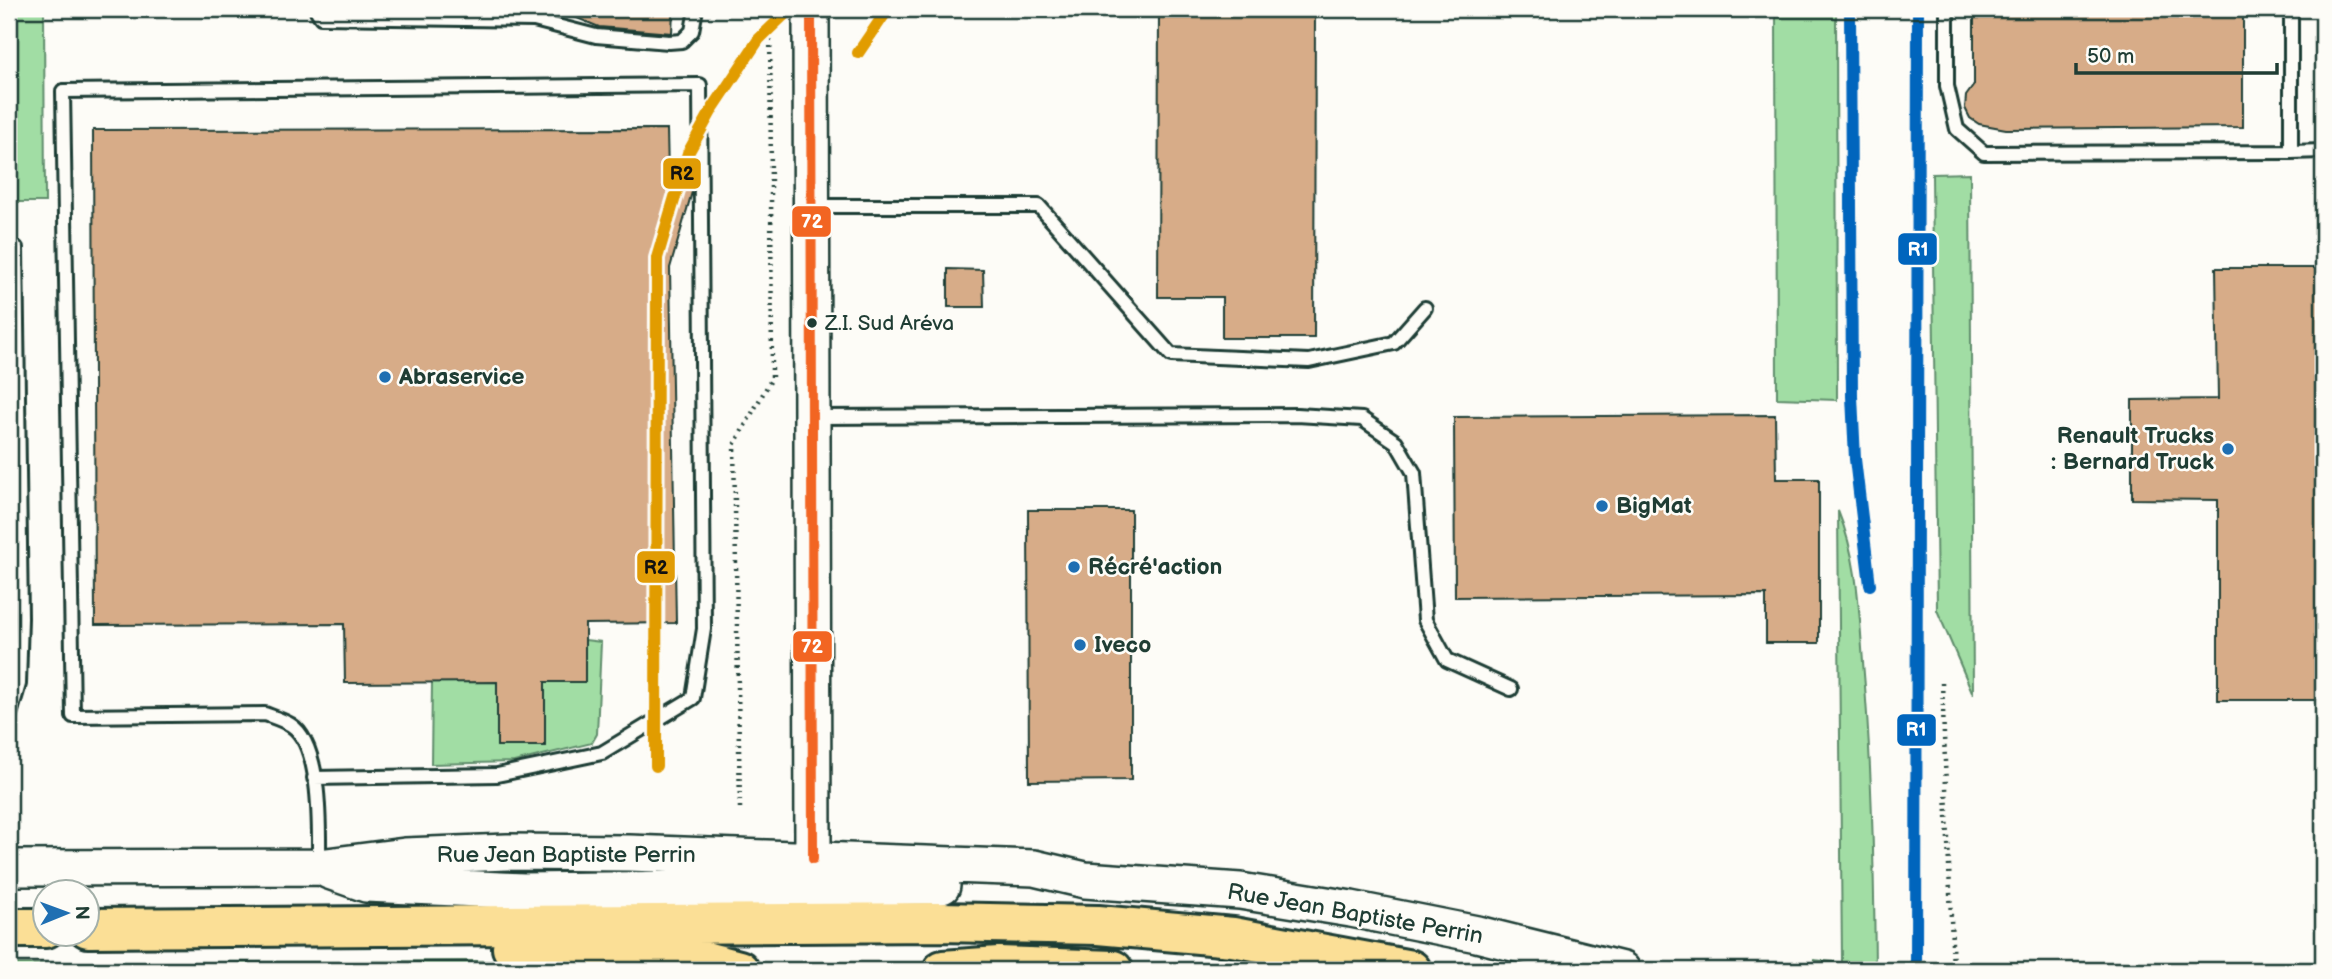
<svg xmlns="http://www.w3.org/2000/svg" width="2332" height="979" font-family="'Balsamiq Sans',sans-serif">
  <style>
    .green { fill: #a1dda4; stroke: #608d6c; stroke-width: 2 }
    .building { fill: #d7ac88; stroke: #1f3d34; stroke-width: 2 }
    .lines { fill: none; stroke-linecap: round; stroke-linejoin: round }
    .lane-casing { stroke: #1f3d34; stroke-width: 18 }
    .secondary-casing { stroke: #1f3d34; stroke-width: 40 }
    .primary-casing { stroke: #1f3d34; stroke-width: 44 }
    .path { stroke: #1f3d34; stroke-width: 4.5; stroke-dasharray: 2 5; stroke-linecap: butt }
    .lane { stroke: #fdfcf7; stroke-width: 12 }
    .secondary { stroke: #fdfcf7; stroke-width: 35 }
    .primary { stroke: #fbdf96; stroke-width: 38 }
    .bus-1-casing { stroke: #fdfcf7; stroke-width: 16 }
    .bus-1 { stroke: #f26522; stroke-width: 10 }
    .rail-1-casing { stroke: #fdfcf7; stroke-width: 18 }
    .rail-2-casing { stroke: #fdfcf7; stroke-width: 18 }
    .rail-1 { stroke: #0065bd; stroke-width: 12 }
    .rail-2 { stroke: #e19c05; stroke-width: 12 }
    .bus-dot { fill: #1f3d34; stroke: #fdfcf7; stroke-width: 2.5 }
    .poi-dot { fill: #1f6fb2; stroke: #fdfcf7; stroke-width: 2.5 }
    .labels { text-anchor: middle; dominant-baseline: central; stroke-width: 5; stroke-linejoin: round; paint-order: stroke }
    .bus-label { font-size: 21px; fill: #1f3d34; stroke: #fdfcf7; text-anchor: start }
    .poi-label { font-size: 23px; font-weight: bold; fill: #1f3d34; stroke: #fdfcf7; text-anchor: start }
    .street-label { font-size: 23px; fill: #1f3d34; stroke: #fdfcf7 }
    .line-badge { stroke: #fdfcf7; stroke-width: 2.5 }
    .badge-label { font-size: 19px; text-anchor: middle; font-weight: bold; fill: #fff }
    .pale-badge-label { font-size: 19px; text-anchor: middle; font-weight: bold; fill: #111 }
  </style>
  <rect width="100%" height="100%" fill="#fdfcf7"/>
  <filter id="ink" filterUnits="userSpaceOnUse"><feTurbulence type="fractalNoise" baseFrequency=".0143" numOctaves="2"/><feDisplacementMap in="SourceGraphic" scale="14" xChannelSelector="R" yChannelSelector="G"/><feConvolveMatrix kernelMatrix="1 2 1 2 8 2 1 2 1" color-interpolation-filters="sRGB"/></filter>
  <g filter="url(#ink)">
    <!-- green -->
    <path class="green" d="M9 9H44L45 202H9Z
      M1776 9H1836L1837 400 1777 398Z
      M1970 173 1973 694 1937 610 1932 174Z
      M1838 511C1858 559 1859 610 1863 662 1872 765 1874 867 1875 970H1813L1814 960 1842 963Z
      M585 640 601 642 597 734 592 743 514 762 431 764 432 682H497V746H545V682H585Z
      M499 961 662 970H9V964Z"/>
    <!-- building -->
    <path class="building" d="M555 9H673L672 33 599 27Z
      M1159 9H1315L1314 338H1222V297H1158Z
      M1974 9H2243V127L2006 129 1979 124 1970 118 1965 108 1966 96 1974 85Z
      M667 129 668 174 692 181V192L670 268 676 623 585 624V682H545V746H497V682L345 683 344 624 95 625 93 130Z
      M2216 268H2323V700H2218V500L2132 499V400L2218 399Z
      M948 269 983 270 984 307H948Z
      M1775 415 1776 479H1819V643H1766V595L1455 597 1454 417Z
      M1028 510H1131V780L1029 781Z"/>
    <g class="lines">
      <defs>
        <path id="lane" d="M316 9 321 17 534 20 596 36 669 42 682 41 692 31 696 9
          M1947 9V86L1957 129 1984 153 2291 152
          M2291 9V152L2323 151
          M815 206H1039L1171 355 1309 361 1394 343 1425 308
          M9 247 16 248 21 618 19 684 9 718
          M814 417 1297 415 1362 419 1396 442 1414 473 1425 620 1447 660 1511 689
          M314 778 497 775 602 753 693 698 704 629 700 85 63 91 73 716 265 714C273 717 283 720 291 725 322 745 319 829 319 863"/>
        <path id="secondary" d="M811 9 813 859
          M9 868 319 867 405 856 507 852 629 853 1034 868 1085 880 1240 891 1351 909 1477 934 1622 970
          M329 871 366 884 524 891 942 886"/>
        <path id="primary" d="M9 928H46
          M88 928 940 922 1098 925 1233 937 1411 970
          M512 948 668 958 709 962 739 970
          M943 970 999 966 1113 970"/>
      </defs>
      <!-- lane casing -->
      <use href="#lane" class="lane-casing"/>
      <!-- secondary casing -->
      <use href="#secondary" class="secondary-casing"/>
      <!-- primary casing -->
      <use href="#primary" class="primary-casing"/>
      <!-- path -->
      <path class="path" d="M1942 683 1953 970
        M740 808 734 445 772 378 770 9"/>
      <!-- lane -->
      <use href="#lane" class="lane"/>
      <!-- secondary -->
      <use href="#secondary" class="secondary"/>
      <!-- primary -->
      <use href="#primary" class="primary"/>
      <defs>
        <path id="bus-1" d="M811 9 813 859"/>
      </defs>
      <!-- bus-1 casing -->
      <use href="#bus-1" class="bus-1-casing"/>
      <!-- bus-1 -->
      <use href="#bus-1" class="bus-1"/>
      <defs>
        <path id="rail-1" d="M1850 9 1852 396 1855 459 1870 585
          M1916 970 1918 9"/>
        <path id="rail-2" d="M858 53 888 9
          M656 766 657 258 688 153 713 108 759 39 790 9"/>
      </defs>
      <!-- rail-1 casing -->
      <use href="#rail-1" class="rail-1-casing"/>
      <!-- rail-2 casing -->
      <use href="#rail-2" class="rail-2-casing"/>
      <!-- rail-1 -->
      <use href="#rail-1" class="rail-1"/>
      <!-- rail-2 -->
      <use href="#rail-2" class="rail-2"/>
    </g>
  </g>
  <!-- markers -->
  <circle class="bus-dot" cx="812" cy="323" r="6"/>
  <g class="poi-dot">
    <circle cx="385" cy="377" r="7"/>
    <circle cx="2228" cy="449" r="7"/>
    <circle cx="1602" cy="506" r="7"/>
    <circle cx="1074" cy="567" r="7"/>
    <circle cx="1080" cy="645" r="7"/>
  </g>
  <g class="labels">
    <!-- bus labels -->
    <g class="bus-label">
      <text x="825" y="323">Z.I. Sud Aréva</text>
    </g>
    <!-- poi labels -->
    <g class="poi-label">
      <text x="399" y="377">Abraservice</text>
      <text x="2214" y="436" text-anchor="end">Renault Trucks<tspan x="2214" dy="26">: Bernard Truck</tspan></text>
      <text x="1616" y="506">BigMat</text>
      <text x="1088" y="567">Récré'action</text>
      <text x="1094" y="645">Iveco</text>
    </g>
    <!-- street labels -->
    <g class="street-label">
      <text x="566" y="855">Rue Jean Baptiste Perrin</text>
      <text transform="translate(1355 914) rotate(10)">Rue Jean Baptiste Perrin</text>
    </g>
  </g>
  <g class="line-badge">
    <rect x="662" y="157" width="40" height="33" rx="7" fill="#e19c05"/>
    <rect x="791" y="205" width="41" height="33" rx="7" fill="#f26522"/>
    <rect x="1897" y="232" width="41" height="34" rx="7" fill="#0065bd"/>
    <rect x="636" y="550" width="40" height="34" rx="7" fill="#e19c05"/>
    <rect x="792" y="630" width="41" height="33" rx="7" fill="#f26522"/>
    <rect x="1896" y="713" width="41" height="34" rx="7" fill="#0065bd"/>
  </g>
  <g class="badge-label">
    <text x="812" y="228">72</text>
    <text x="1918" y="256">R1</text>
    <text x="812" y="653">72</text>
    <text x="1916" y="736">R1</text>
  </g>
  <g class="pale-badge-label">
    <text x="682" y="180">R2</text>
    <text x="656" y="574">R2</text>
  </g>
  <!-- margin -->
  <rect width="2332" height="979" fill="none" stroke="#fdfcf7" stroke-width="35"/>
  <rect x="18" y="18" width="2297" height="944" fill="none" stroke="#1f3d34" stroke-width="2.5" filter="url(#ink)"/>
  <!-- north arrow -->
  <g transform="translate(66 913) rotate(89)"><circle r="33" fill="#fdfcf7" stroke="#a4b0a9" stroke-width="2"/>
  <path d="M0-5L12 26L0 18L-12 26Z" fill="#1f6fb2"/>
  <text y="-10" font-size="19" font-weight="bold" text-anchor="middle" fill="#1f3d34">N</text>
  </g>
  <!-- scale -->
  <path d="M2076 63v10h201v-10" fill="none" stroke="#1f3d34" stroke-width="3.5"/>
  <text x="2087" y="63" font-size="21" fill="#1f3d34" stroke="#fdfcf7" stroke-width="5" paint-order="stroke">50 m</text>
</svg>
